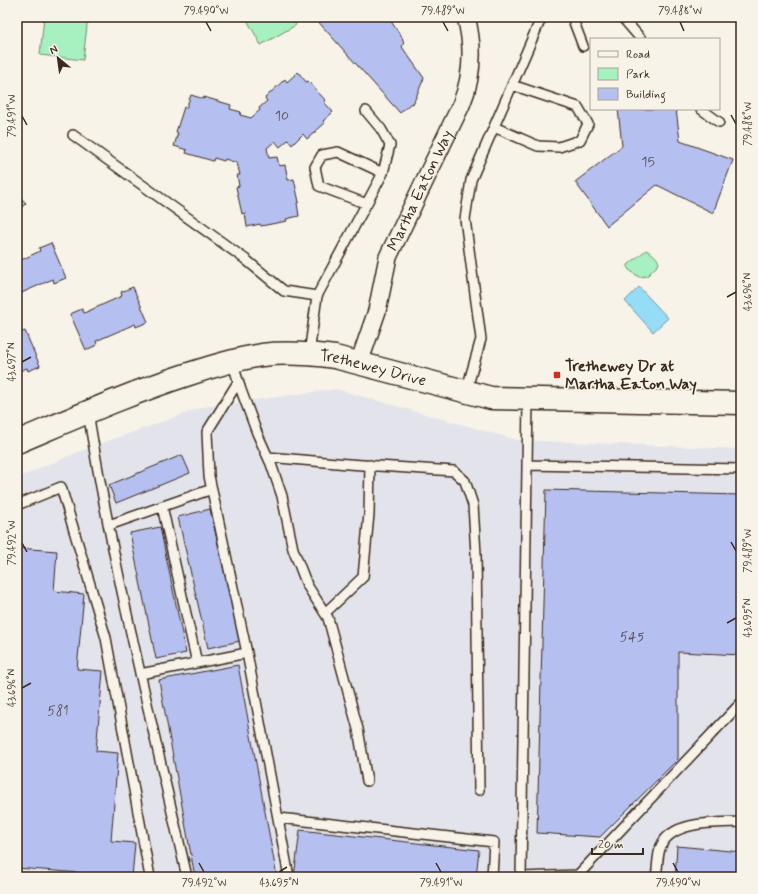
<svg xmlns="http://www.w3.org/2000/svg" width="758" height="894" font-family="Mynerve,sans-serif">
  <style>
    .built { fill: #e3e4eb }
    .green { fill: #a7f0bf; stroke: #718d6e }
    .water { fill: #95ddf7; stroke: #7195a0 }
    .building { fill: #b5c0f1; stroke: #3b2a1e }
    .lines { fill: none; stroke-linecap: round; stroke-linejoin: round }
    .service-casing { stroke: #3b2a1e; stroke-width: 12 }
    .minor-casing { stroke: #3b2a1e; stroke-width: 20 }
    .secondary-casing { stroke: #3b2a1e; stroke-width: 25 }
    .service { stroke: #f7f3e8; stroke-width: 9 }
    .minor { stroke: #f7f3e8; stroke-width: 17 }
    .secondary { stroke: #f7f3e8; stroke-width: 22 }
    .ticks { fill: none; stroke: #3b2a1e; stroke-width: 1.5 }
    .poi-dot { fill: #c8321e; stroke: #f7f3e8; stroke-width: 1.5 }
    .labels { text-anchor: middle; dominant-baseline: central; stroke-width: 3.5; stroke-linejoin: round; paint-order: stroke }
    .number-label { font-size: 14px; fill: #5a5053 }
    .street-label { font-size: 16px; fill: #3b2a1e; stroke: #f7f3e8 }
    .poi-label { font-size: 16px; font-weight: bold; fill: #3b2a1e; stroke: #f7f3e8; text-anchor: start }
    .neatline { fill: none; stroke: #3b2a1e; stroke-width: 1.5 }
    .ticks-label { font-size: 10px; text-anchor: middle; fill: #3b2a1e }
  </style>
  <rect width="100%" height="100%" fill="#f7f3e8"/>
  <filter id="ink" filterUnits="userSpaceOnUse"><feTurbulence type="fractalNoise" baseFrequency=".025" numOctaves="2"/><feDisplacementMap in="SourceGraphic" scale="8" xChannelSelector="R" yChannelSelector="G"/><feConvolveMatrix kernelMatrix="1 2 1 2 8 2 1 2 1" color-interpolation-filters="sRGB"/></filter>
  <g filter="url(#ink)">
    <!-- built -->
    <path class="built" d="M336 389 517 440 741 449V877H17V478L83 450 203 407Z"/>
    <!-- green -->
    <path class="green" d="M44 17H88L83 60 40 55Z
      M252 17H292L296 25 261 45 247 20Z
      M646 250C652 253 658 257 659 264L647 276 639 277 628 269V265Z"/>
    <!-- water -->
    <path class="water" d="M639 287 668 318 653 332 625 301Z"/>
    <!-- building -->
    <path class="building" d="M314 17H388L403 39 402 40 404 42 402 47 424 78 413 104 411 103 400 113Z
      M298 72 306 82 308 81 326 101 324 102 333 112 323 121 325 123 307 139 303 134 292 145 288 140 280 147 275 141 267 148 269 158 277 157 279 166 285 165 288 180 294 179 299 202 297 203 299 216 286 219 287 221 261 226 260 224 247 227 245 213 242 214 236 187 239 186 237 175H240L237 163 225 159 224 161 214 158 213 161 186 153 187 150 174 146 178 133 176 132 184 107 186 108 191 95 204 99V97L231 105 230 109 241 112 240 115 251 118 260 110 259 108 267 101 265 98 285 79 287 82Z
      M618 109H676L680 141 733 160 713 213 657 185 607 226 575 182 622 146Z
      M17 194 26 203 17 212Z
      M51 243 66 278 54 283 53 279 17 295V262L40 251 39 248Z
      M133 287 148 322 136 327 135 324 96 341 97 345 86 350 70 314 82 309 84 313 122 296 121 292Z
      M25 331 40 366 28 371 27 368 17 372V334Z
      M182 455 190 473 116 503 109 485Z
      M546 490 741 495V655L678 652V759L600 837 537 833Z
      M210 509 240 641 208 648 178 517Z
      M160 527 186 653 156 659 130 533Z
      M17 548 57 551 54 591 84 594 77 669 103 671 96 751 118 753 111 841 135 843 132 877 17 868Z
      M238 665 277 877H195L159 680Z
      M300 830 479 850 476 877H294Z
      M677 846 741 852V877H675Z"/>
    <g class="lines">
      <defs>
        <path id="service" d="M572 17 583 46
          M622 17 641 39
          M701 109 719 122
          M494 127 538 146 559 147 580 140 588 124 578 107 512 85
          M73 135 245 259 284 291 317 296
          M367 204 319 186 315 167 322 155 338 152 383 173
          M309 354 317 296 383 173 390 145 381 129 366 111
          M232 361 241 390 257 433 271 464 282 496 293 549 307 585 328 618 358 729 367 781
          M238 382 207 432 209 476 247 653 289 877
          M466 392 481 339 465 219 471 180 539 23 544 17
          M528 399 521 877 578 875 741 703
          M88 412C113 568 152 723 187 877
          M268 457 348 464 454 471 465 481 473 505 476 554 479 790
          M527 465 741 469
          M17 505 61 487 106 638 150 877
          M162 506 197 663
          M109 525 212 489
          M325 613 363 577 369 514 370 465
          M140 674 247 653
          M279 818 494 842 492 877
          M656 877C658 867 657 855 661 846 672 820 717 823 741 822"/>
        <g id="minor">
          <path id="s1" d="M359 363 377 311 388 257 461 105C473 76 474 47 466 17"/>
        </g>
        <g id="secondary">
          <path id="s2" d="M17 442C74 418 130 393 189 374 213 366 237 359 262 355 286 352 311 354 335 357L491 398 741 403"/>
        </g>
      </defs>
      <!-- service casing -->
      <use href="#service" class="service-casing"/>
      <!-- minor casing -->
      <use href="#minor" class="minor-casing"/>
      <!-- secondary casing -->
      <use href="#secondary" class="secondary-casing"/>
      <!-- service -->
      <use href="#service" class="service"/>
      <!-- minor -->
      <use href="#minor" class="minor"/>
      <!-- secondary -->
      <use href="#secondary" class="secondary"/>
    </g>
  </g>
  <!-- ticks -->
  <path class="ticks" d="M206 22 211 31M443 22 448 31M680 22 684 31M731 115 736 124M22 116 27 125M727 297 736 292M22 362 31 357M731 542 736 551M22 543 27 552M727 623 736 618M22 688 31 683M199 863 204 872M436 863 441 872M673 863 678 872M279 872 287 867"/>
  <!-- markers -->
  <rect class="poi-dot" x="553" y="371" width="8" height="8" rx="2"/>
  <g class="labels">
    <!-- number labels -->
    <g class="number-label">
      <text x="282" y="116">10</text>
      <text x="648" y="162">15</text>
      <text x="632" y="637">545</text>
      <text x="58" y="711">581</text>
    </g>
    <!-- street labels -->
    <g class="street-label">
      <text stroke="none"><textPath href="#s1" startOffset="184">Martha Eaton Way</textPath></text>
      <text stroke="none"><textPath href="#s2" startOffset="373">Trethewey Drive</textPath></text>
    </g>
    <!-- poi labels -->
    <g class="poi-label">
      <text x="565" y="366">Trethewey Dr at<tspan x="565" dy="18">Martha Eaton Way</tspan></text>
    </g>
  </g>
  <!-- margin -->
  <rect width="758" height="894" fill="none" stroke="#f7f3e8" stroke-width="44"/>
  <!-- legend -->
  <rect x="590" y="38" width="130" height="72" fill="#f7f3e8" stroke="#aca397"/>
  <rect x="598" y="51" width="20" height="6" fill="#f7f3e8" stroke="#aca397"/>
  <text x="626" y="58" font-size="12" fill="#3b2a1e">Road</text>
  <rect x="598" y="68" width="20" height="12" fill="#a7f0bf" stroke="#aca397"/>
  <text x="626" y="78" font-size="12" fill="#3b2a1e">Park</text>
  <rect x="598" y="88" width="20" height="12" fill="#b5c0f1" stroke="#aca397"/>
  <text x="626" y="98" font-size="12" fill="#3b2a1e">Building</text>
  <!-- north arrow -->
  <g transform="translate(58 58) rotate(331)" stroke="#f7f3e8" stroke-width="3" paint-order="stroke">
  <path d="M0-3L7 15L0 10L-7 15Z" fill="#3b2a1e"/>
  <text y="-6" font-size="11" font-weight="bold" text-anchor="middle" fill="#3b2a1e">N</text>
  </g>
  <!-- scale -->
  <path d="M592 848v6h51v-6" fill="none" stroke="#3b2a1e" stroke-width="2"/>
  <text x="598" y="848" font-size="12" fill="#3b2a1e" stroke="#f7f3e8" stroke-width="3" paint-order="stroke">20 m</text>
  <rect x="22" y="22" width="714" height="850" class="neatline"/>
  <g class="ticks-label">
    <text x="206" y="14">79.490°W</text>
    <text x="443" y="14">79.489°W</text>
    <text x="680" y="14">79.488°W</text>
    <text transform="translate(11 116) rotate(-90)" y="4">79.491°W</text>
    <text transform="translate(747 124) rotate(-90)" y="4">79.488°W</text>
    <text transform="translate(747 292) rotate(-90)" y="4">43.696°N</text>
    <text transform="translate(11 362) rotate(-90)" y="4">43.697°N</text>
    <text transform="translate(11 543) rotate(-90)" y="4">79.492°W</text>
    <text transform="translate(747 551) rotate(-90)" y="4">79.489°W</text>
    <text transform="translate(747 618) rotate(-90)" y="4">43.695°N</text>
    <text transform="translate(11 688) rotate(-90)" y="4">43.696°N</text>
    <text x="204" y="886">79.492°W</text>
    <text x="279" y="886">43.695°N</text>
    <text x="441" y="886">79.491°W</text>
    <text x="678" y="886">79.490°W</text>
  </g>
</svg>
